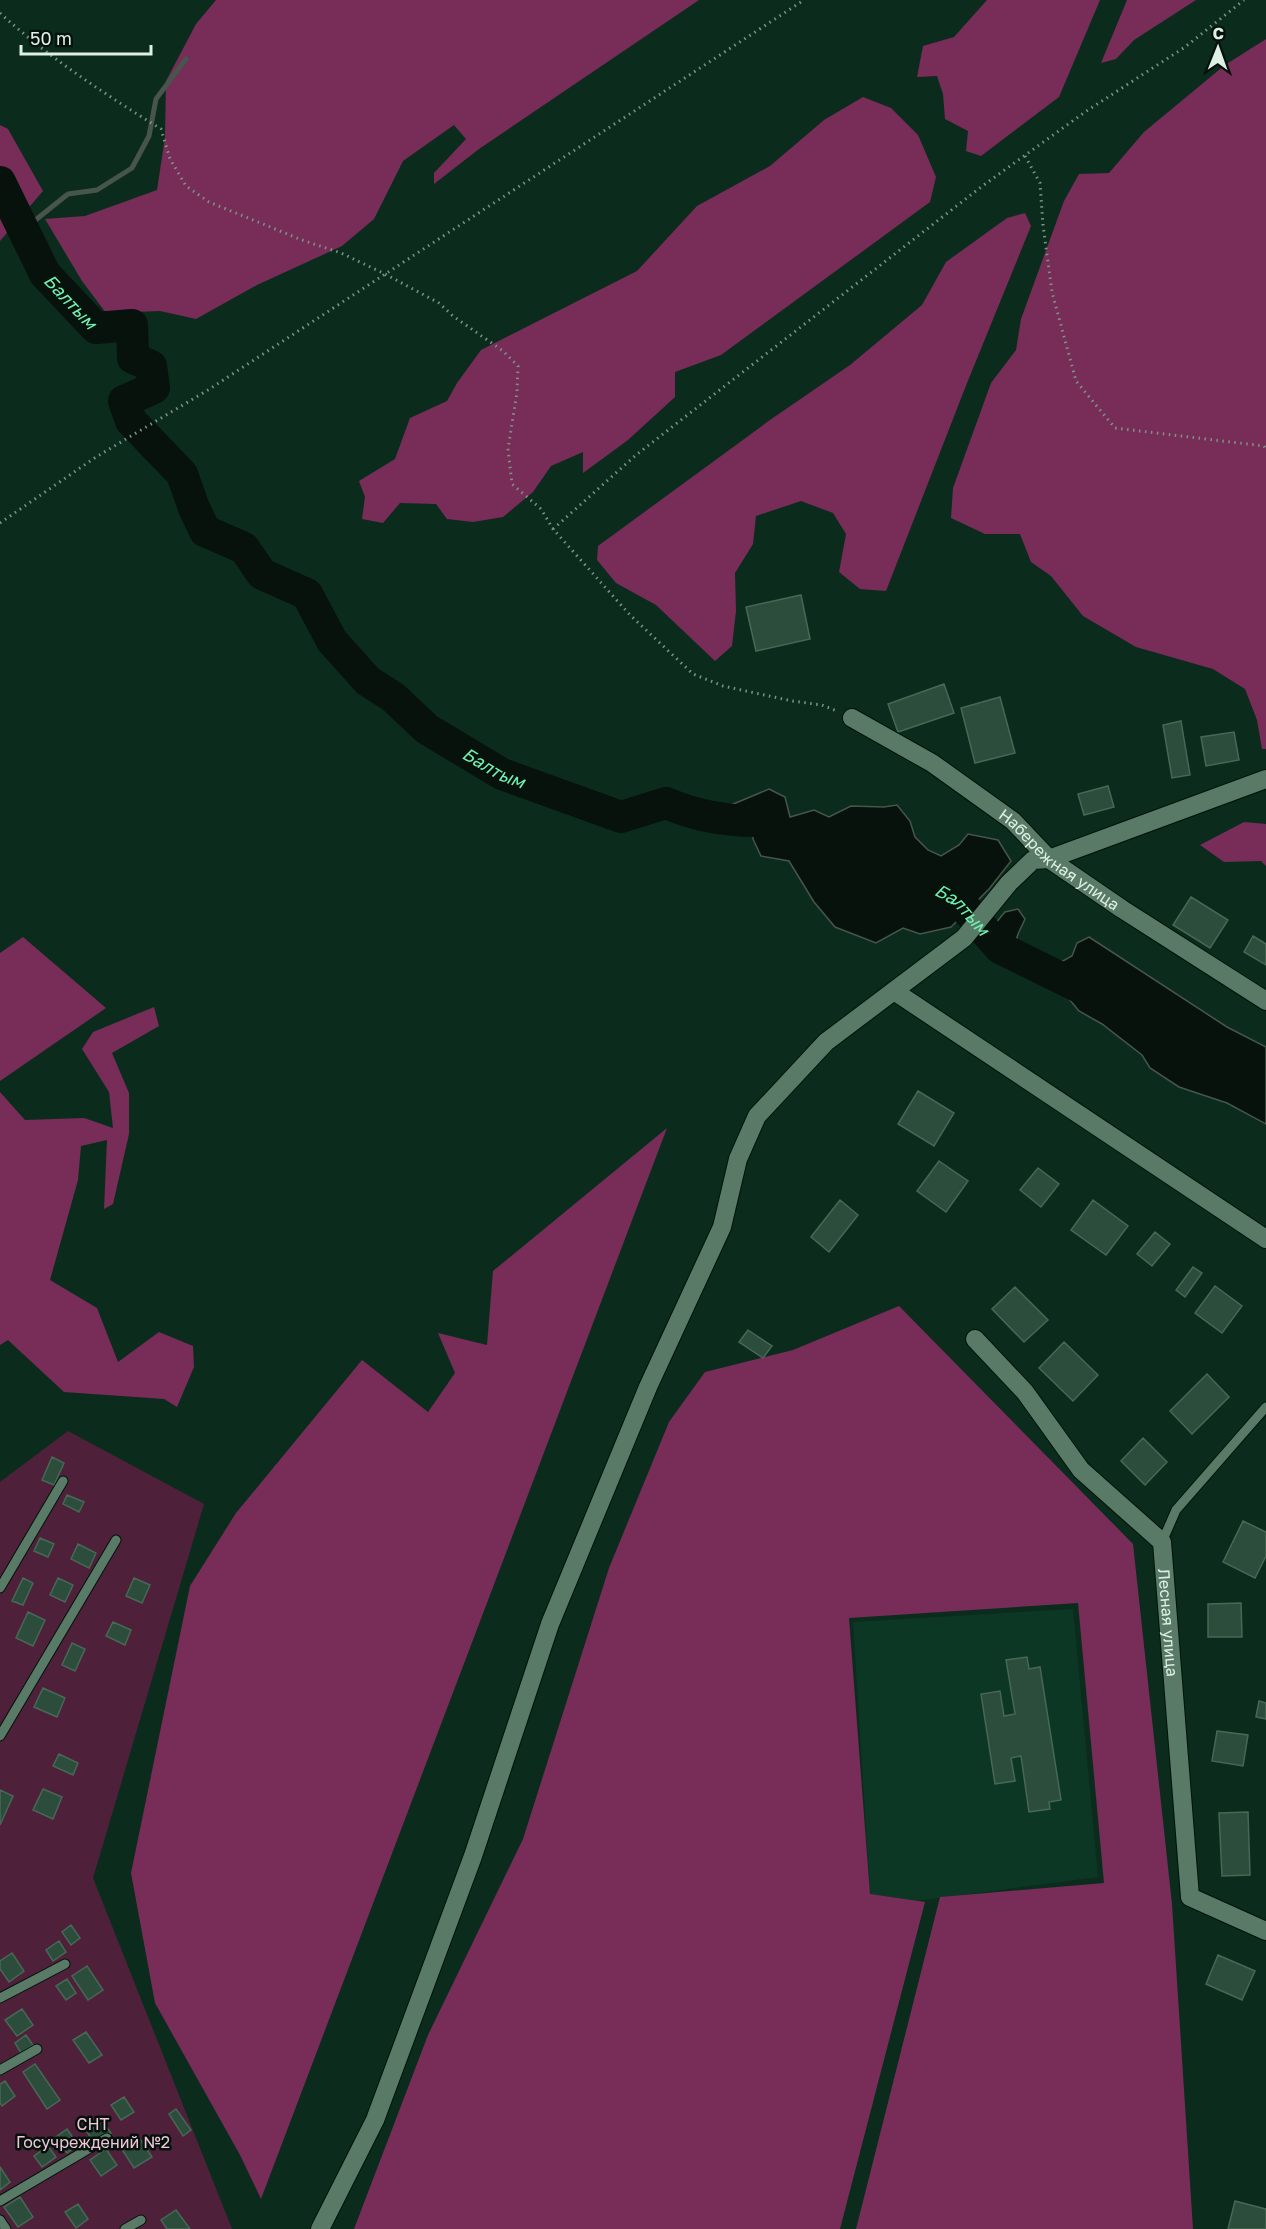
<svg xmlns="http://www.w3.org/2000/svg" width="1266" height="2229" font-family="'Golos Text',sans-serif">
  <style>
    .built { fill: #0c3724 }
    .green { fill: #4f203a }
    .forest { fill: #782c58 }
    .water { fill: #06120b; stroke: #47554c; stroke-width: 1.5 }
    .lines { fill: none; stroke-linecap: round; stroke-linejoin: round }
    .stream { stroke: #47554c; stroke-width: 5 }
    .river { stroke: #06120b; stroke-width: 32 }
    .building { fill: #2c4d3b; stroke: #466855; stroke-width: 1.5 }
    .lane-casing { stroke: #001308; stroke-width: 11 }
    .street-casing { stroke: #001308; stroke-width: 20 }
    .path { stroke: #7b9487; stroke-width: 3; stroke-dasharray: 1.5 4.5; stroke-linecap: butt }
    .lane { stroke: #597a67; stroke-width: 9 }
    .street { stroke: #597a67; stroke-width: 18 }
    .labels { text-anchor: middle; dominant-baseline: central; stroke-width: 5; stroke-linejoin: round; paint-order: stroke }
    .street-label { font-size: 16px; fill: #def0e5; stroke: #05120b }
    .park-label { font-size: 16px; fill: #f3c6dc; stroke: #05120b }
    .water-label { font-size: 18px; font-style: italic; fill: #70f2b2; stroke: #05120b }
  </style>
  <rect width="100%" height="100%" fill="#0b2c1d"/>
  <!-- built -->
  <path class="built" d="M1073 1609 1098 1877 871 1907 853 1622Z"/>
  <!-- green -->
  <path class="green" d="M68 1431 204 1504 93 1878 232 2229H0V1482Z"/>
  <!-- forest -->
  <path class="forest" d="M216 0H699L479 149 434 184V173L466 139 454 125 403 161 374 219 342 246 257 285 196 319 160 311 106 313 82 281 45 219 85 216 157 190 165 137 166 81 196 24Z
    M987 0H1100L1059 97 981 156 966 151 968 131 945 119 943 94 937 76 917 77 923 46 954 37Z
    M1127 0H1196L1134 40 1116 59 1101 63Z
    M1266 39V749H1262L1257 720 1245 689 1213 669 1136 647 1083 616 1051 576 1031 562 1020 534H985L951 518 953 488 991 383 1016 350 1021 319 1064 201 1079 174 1109 173 1144 132 1225 65Z
    M863 97 891 108 918 135 936 177 930 202 721 355 675 372V397L628 440 583 473V452L551 466 533 492 503 517 473 522 447 519 436 504 400 503 383 523 362 519 365 497 359 481 395 459 410 418 447 401 457 383 481 350 637 271 697 206 770 166 824 120Z
    M0 125 8 129 43 191 0 241Z
    M1025 213 1031 226 967 383 886 591 860 589 839 572 846 534 833 513 801 501 756 516 753 544 735 573 736 611 732 646 715 661 656 605 616 583 597 560 598 546 770 420 850 365 922 305 946 262 1007 218Z
    M1244 822 1266 824V866L1261 861 1224 862 1200 845Z
    M23 937 106 1008 0 1081V953Z
    M154 1007 159 1026 112 1053 129 1093V1134L113 1204 104 1209 107 1140 81 1146 78 1180 50 1280 97 1308 118 1362 159 1332 193 1346 194 1367 177 1407 164 1399 64 1392 8 1340 0 1345V1092L25 1120 84 1118 113 1128 109 1092 82 1049 93 1032Z
    M667 1128 261 2199 240 2155 155 2003 131 1873 190 1586 236 1513 362 1360 428 1412 455 1373 438 1333 487 1345 493 1271Z
    M899 1306 1133 1544 1172 1904 1193 2229H856L940 1897 1104 1883 1078 1603 849 1618 870 1894 925 1902 840 2229H354L428 2035 523 1839 609 1568 669 1422 705 1372 793 1350Z"/>
  <!-- water -->
  <path class="water" d="M769 789 785 797 790 817 814 810 829 817 851 806 884 807 897 805 910 821 915 837 928 850 941 856 959 845 968 834 998 840 1011 861 989 889 951 927 920 934 903 928 876 943 835 927 814 902 789 861 761 856 753 839 752 828 733 826 718 829 712 813Z
    M1018 909 1025 919 1018 934 1013 950 1000 956 986 943 989 931 1005 912Z
    M1089 937 1227 1027 1266 1047V1124L1227 1103 1179 1087 1150 1068 1142 1055 1102 1024 1079 1011 1060 988 1047 977 1050 968 1072 956 1077 943Z"/>
  <g class="lines">
    <!-- stream -->
    <path class="stream" d="M23 230 68 194 97 190 132 168 149 136 156 99 186 59"/>
    <!-- river -->
    <g class="river">
      <path id="s1" d="M0 182 45 274 96 328 132 325 133 358 151 366 154 388 124 401 131 421 182 474 194 508 205 531 244 548 262 574 307 594 332 641 368 681 393 697 427 729 502 774 621 817 666 803C694 815 725 821 756 821"/>
      <path id="s2" d="M933 886 958 900 1000 948 1085 990"/>
    </g>
  </g>
  <!-- building -->
  <path class="building" d="M801 595 810 639 756 651 746 607Z
    M944 684 954 713 898 732 888 704Z
    M1000 697 1015 753 975 763 961 708Z
    M1181 721 1190 775 1172 778 1163 725Z
    M1234 732 1239 760 1206 766 1201 737Z
    M1108 786 1114 807 1084 815 1078 794Z
    M1191 897 1228 920 1210 948 1173 925Z
    M1253 936 1266 944V965L1244 952Z
    M918 1091 954 1113 934 1146 898 1124Z
    M939 1161 968 1181 946 1212 917 1191Z
    M1038 1168 1059 1184 1041 1207 1020 1190Z
    M840 1200 858 1215 829 1252 811 1237Z
    M1093 1200 1128 1226 1106 1255 1071 1230Z
    M1155 1232 1170 1244 1152 1266 1137 1254Z
    M1193 1267 1202 1273 1185 1297 1176 1290Z
    M1215 1286 1242 1306 1222 1333 1195 1313Z
    M1015 1287 1048 1320 1024 1342 992 1309Z
    M748 1330 772 1346 763 1358 739 1342Z
    M1064 1342 1098 1375 1073 1401 1039 1368Z
    M1207 1374 1229 1397 1192 1434 1170 1411Z
    M1143 1438 1167 1462 1145 1485 1121 1461Z
    M52 1457 64 1463 54 1485 42 1480Z
    M67 1495 84 1502 79 1512 63 1504Z
    M1243 1521 1266 1532V1556L1255 1578 1223 1562Z
    M40 1538 54 1544 48 1557 34 1551Z
    M78 1544 96 1553 89 1568 71 1559Z
    M23 1578 33 1583 23 1605 12 1601Z
    M58 1578 73 1585 65 1602 50 1595Z
    M134 1578 150 1585 142 1603 126 1596Z
    M1241 1603 1242 1637H1208V1604Z
    M28 1612 45 1620 33 1646 16 1638Z
    M113 1622 131 1630 125 1645 106 1636Z
    M72 1643 85 1649 75 1671 62 1665Z
    M1027 1657 1029 1669 1040 1667 1061 1800 1049 1802 1050 1809 1029 1812 1021 1756 1011 1758 1015 1781 995 1784 981 1694 1000 1691 1004 1716 1015 1714 1006 1660Z
    M43 1688 65 1698 57 1717 34 1707Z
    M1259 1701 1266 1703V1719L1256 1717Z
    M1217 1731 1248 1735 1243 1766 1212 1761Z
    M59 1754 78 1763 73 1775 53 1766Z
    M43 1789 62 1797 53 1819 33 1810Z
    M0 1790 13 1796 0 1825Z
    M1248 1812 1250 1875 1222 1876 1219 1813Z
    M71 1925 80 1938 71 1945 62 1932Z
    M59 1941 66 1952 53 1961 46 1950Z
    M12 1953 24 1971 9 1982 0 1969V1961Z
    M1218 1955 1255 1971 1242 2000 1206 1984Z
    M87 1966 103 1990 88 2000 72 1976Z
    M67 1979 76 1993 66 2000 56 1986Z
    M22 2009 33 2025 17 2036 5 2020Z
    M86 2032 102 2055 89 2063 73 2040Z
    M26 2035 33 2045 21 2053 15 2043Z
    M35 2064 60 2100 47 2109 23 2072Z
    M5 2081 15 2096 2 2106 0 2103V2084Z
    M124 2097 134 2112 121 2120 111 2105Z
    M176 2109 191 2130 183 2136 169 2114Z
    M103 2122 111 2133 95 2144 87 2132Z
    M67 2129 78 2145 67 2153 56 2137Z
    M138 2136 152 2157 134 2168 121 2148Z
    M48 2146 56 2157 42 2167 34 2156Z
    M106 2149 117 2165 101 2176 90 2160Z
    M0 2167 10 2182 0 2190Z
    M20 2197 33 2217 18 2227 4 2207Z
    M1235 2201 1266 2209V2229H1228Z
    M78 2204 88 2219 76 2228 65 2212Z
    M176 2210 190 2229H167L161 2220Z"/>
  <g class="lines">
    <defs>
      <path id="lane" d="M1162 1542 1176 1510 1266 1407
        M0 1588 63 1481
        M0 1736 116 1540
        M0 1998 65 1964
        M0 2070 37 2049
        M0 2201 107 2138
        M0 2220 6 2229
        M125 2229 141 2220"/>
      <g id="street">
        <path id="s3" d="M852 718 932 763 1013 821 1049 859 1122 909 1266 1001"/>
        <path d="M894 991 1266 1239"/>
        <path id="s4" d="M975 1339 1025 1392 1081 1470 1162 1542 1190 1897 1266 1931"/>
        <path d="M320 2229 375 2120 473 1856 550 1624 648 1387 722 1227 738 1159 757 1116 826 1042 964 938 1009 883 1033 860 1049 859 1266 779"/>
      </g>
    </defs>
    <!-- lane casing -->
    <use href="#lane" class="lane-casing"/>
    <!-- street casing -->
    <use href="#street" class="street-casing"/>
    <!-- path -->
    <path class="path" d="M0 13C49 58 105 94 161 129L170 159 186 186 209 202 302 240 341 253 385 274 439 303 453 316 503 351 518 366 517 392 508 449 512 484 541 509 553 529 630 615 693 674 723 686 792 701 822 705 837 711
      M1025 156 1040 183 1043 225 1052 292 1076 381 1115 428 1264 446 1266 449
      M0 523 96 457 208 390 804 0
      M553 529 636 455 981 187 1085 112 1185 47 1244 0"/>
    <!-- lane -->
    <use href="#lane" class="lane"/>
    <!-- street -->
    <use href="#street" class="street"/>
  </g>
  <g class="labels">
    <!-- street labels -->
    <g class="street-label">
      <text stroke="none"><textPath href="#s3" startOffset="252">Набережная улица</textPath></text>
      <text stroke="none"><textPath href="#s4" startOffset="358">Лесная улица</textPath></text>
    </g>
    <!-- park labels -->
    <g class="park-label">
      <text x="93" y="2124">СНТ<tspan x="93" dy="18">Госучреждений №2</tspan></text>
    </g>
    <!-- water labels -->
    <g class="water-label">
      <text stroke="none"><textPath href="#s1" startOffset="140">Балтым</textPath></text>
      <text stroke="none"><textPath href="#s1" startOffset="861">Балтым</textPath></text>
      <text stroke="none"><textPath href="#s2" startOffset="38">Балтым</textPath></text>
    </g>
  </g>
  <!-- north arrow -->
  <g transform="translate(1218 48) rotate(1)" stroke="#05120b" stroke-width="4.5" paint-order="stroke">
  <path d="M0-4.5L10 22L0 15L-10 22Z" fill="#def0e5"/>
  <text y="-9" font-size="16" font-weight="bold" text-anchor="middle" fill="#def0e5">С</text>
  </g>
  <!-- scale -->
  <path d="M21 45v9h130v-9" fill="none" stroke="#def0e5" stroke-width="3"/>
  <text x="30" y="45" font-size="18" fill="#def0e5" stroke="#05120b" stroke-width="4.5" paint-order="stroke">50 m</text>
</svg>
